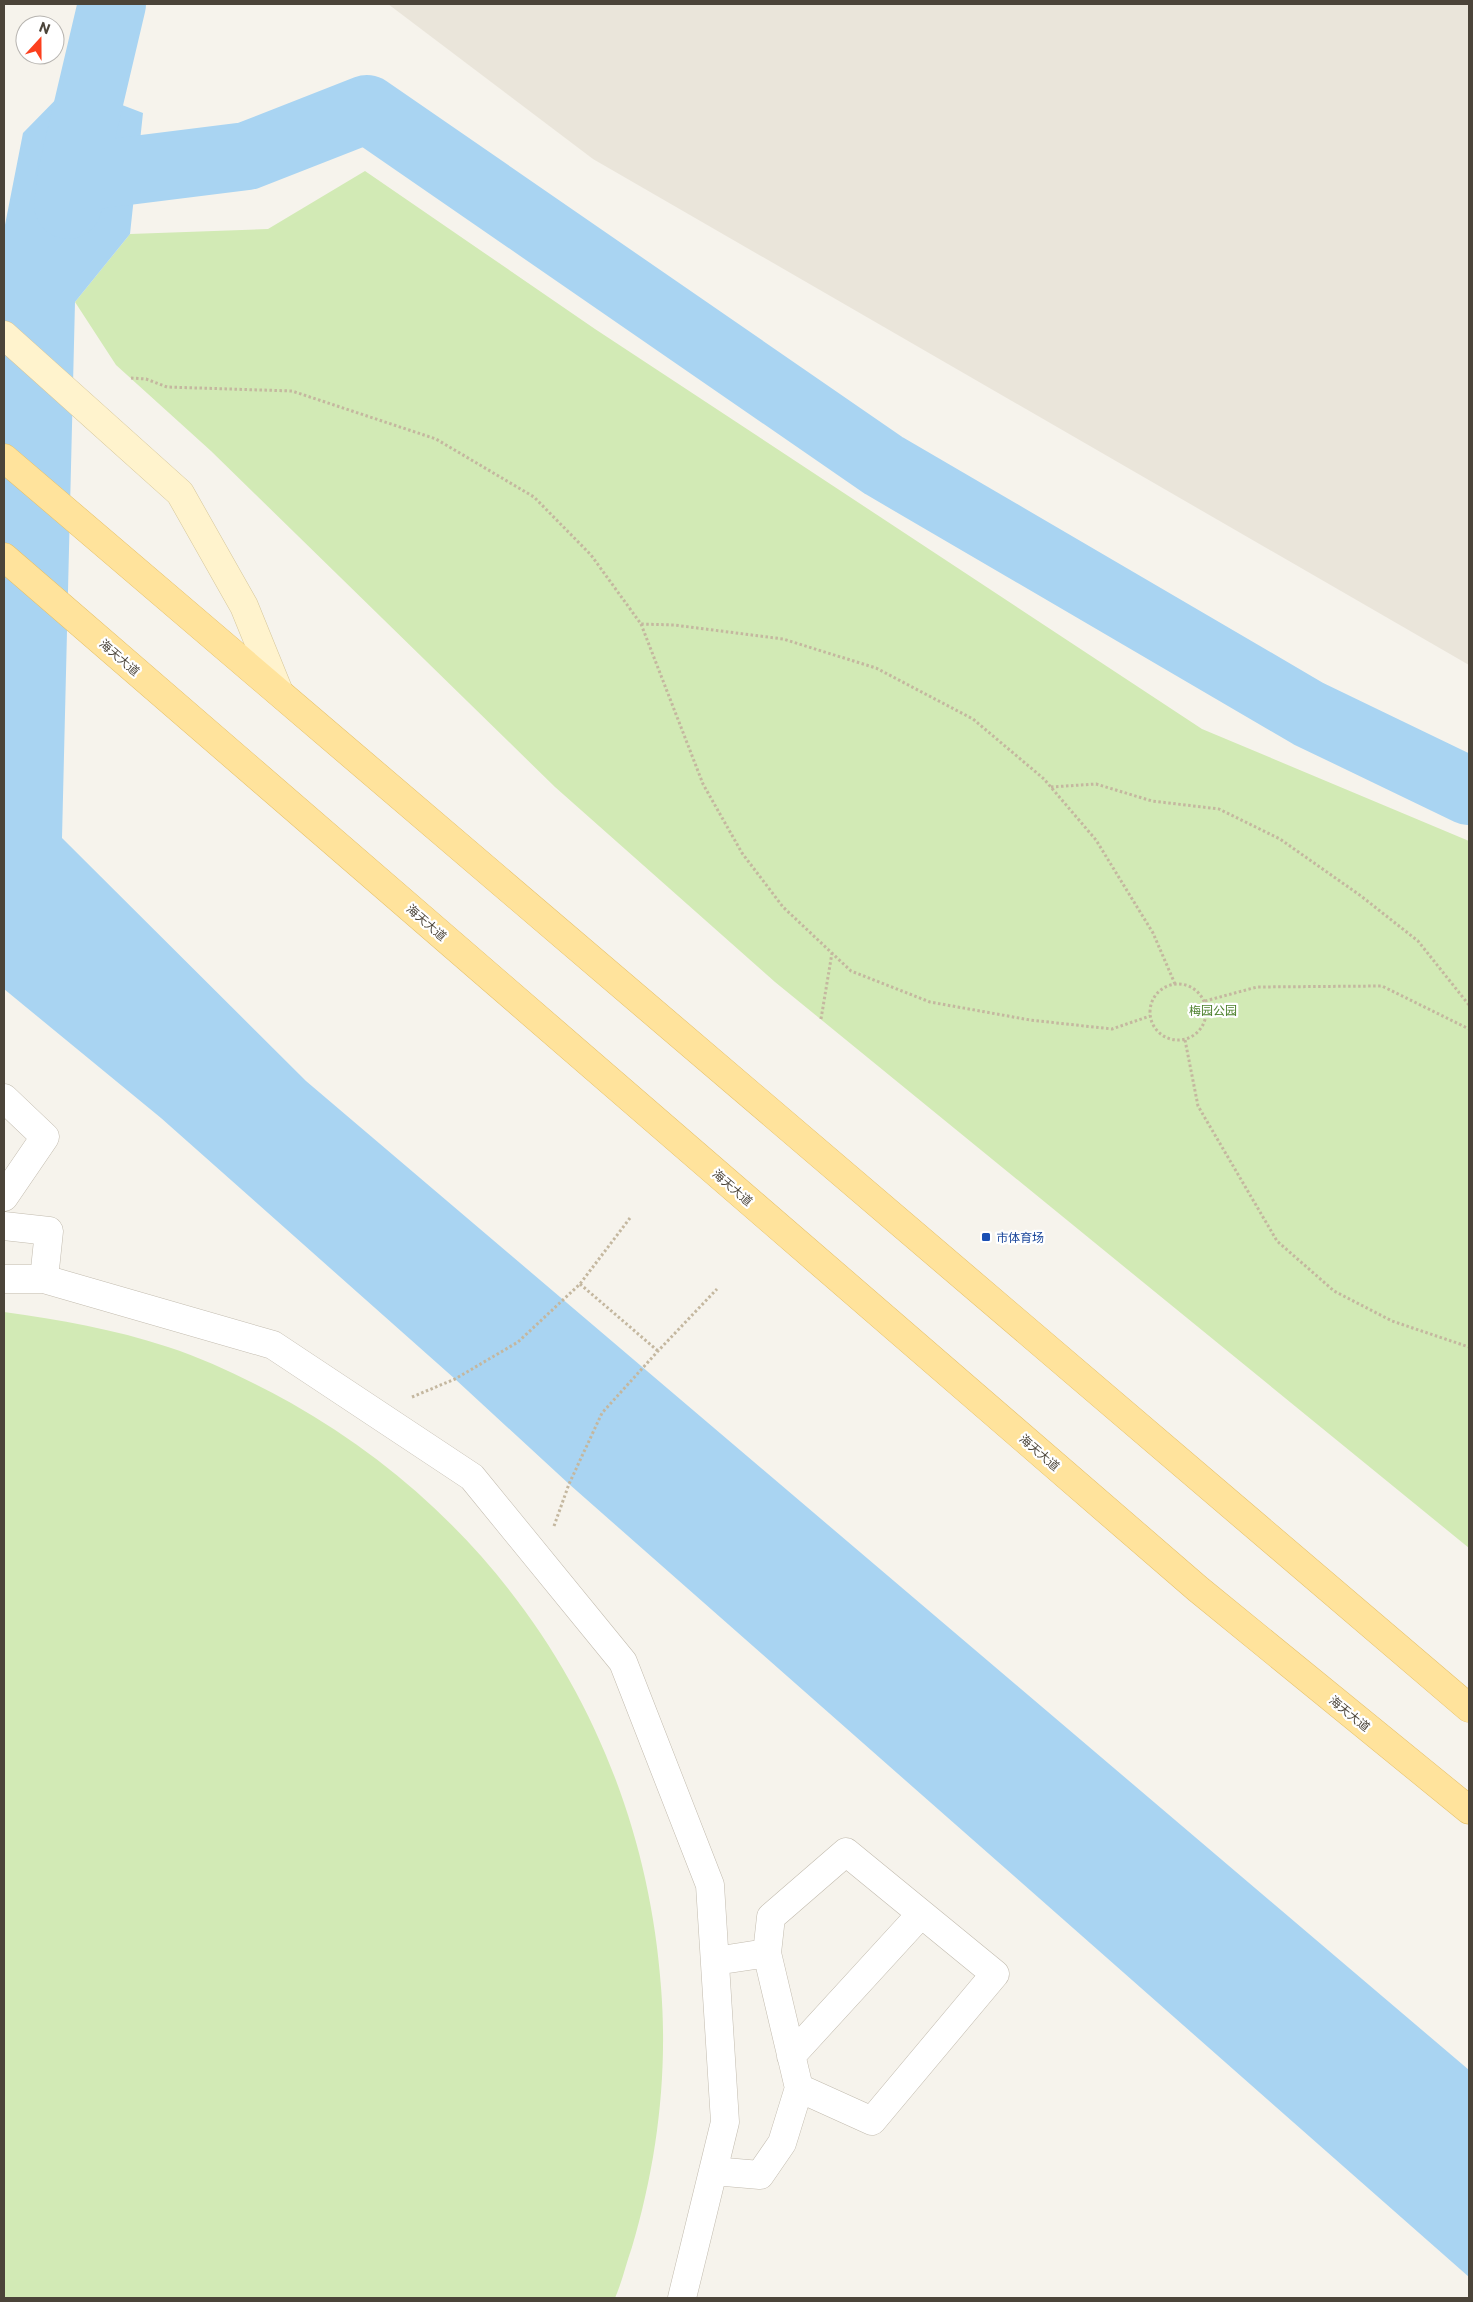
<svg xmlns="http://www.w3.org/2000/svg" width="1473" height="2302" font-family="Commissioner,'Noto Sans SC',sans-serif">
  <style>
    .residential { fill: #eae5da }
    .green { fill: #d2eab5 }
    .water { fill: #a9d4f2 }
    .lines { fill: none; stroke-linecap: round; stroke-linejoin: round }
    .river { stroke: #a9d4f2; stroke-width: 68 }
    .street-casing { stroke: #c2bbae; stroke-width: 29 }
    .secondary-casing { stroke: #d6c79b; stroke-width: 29 }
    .primary-casing { stroke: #e6c16a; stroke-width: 29 }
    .path { stroke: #c4b79f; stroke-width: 3; stroke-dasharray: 2.5 2.5; stroke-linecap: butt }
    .street { stroke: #fff; stroke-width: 28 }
    .secondary { stroke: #fff3cd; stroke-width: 28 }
    .primary { stroke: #ffe39c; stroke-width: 28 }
    .transit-dot { fill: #1a4fb4; stroke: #fff; stroke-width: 2 }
    .labels { text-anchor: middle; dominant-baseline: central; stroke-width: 4.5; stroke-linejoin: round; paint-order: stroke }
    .street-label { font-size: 12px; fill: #4b4439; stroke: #fff }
    .park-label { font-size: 12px; fill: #4a7f2a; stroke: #fff }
    .transit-label { font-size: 12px; fill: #164399; stroke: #fff; text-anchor: start }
  </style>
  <rect width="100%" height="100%" fill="#f6f3ec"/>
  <!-- residential -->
  <path class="residential" d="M388 4H1469V665L593 159Z"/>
  <!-- green -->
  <path class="green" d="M365 171 595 329 1202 729 1469 841V1548L775 982 555 787 211 451 116 365 75 302 130 234 268 229Z
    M4 1312C60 1320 114 1329 168 1347 211 1361 252 1382 291 1403 507 1525 643 1740 661 1987 668 2075 657 2163 632 2247 626 2264 622 2282 615 2298H4Z"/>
  <!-- water -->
  <path class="water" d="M70 85 143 113 130 234 75 302 62 838 306 1081 1469 2070V2277L569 1484 455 1379 161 1118 4 989V230L23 133Z"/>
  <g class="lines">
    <!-- river -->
    <path class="river" d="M71 178 112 4
      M68 205 71 178 247 156 367 109 883 465 1309 714 1469 791"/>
    <defs>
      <path id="street" d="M4 1098 45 1137 4 1197
        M4 1226 49 1231 44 1279
        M4 1279H44L273 1345 472 1477 623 1662 710 1885 725 2122 682 2298
        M715 1961 767 1953 771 1917 846 1852 995 1974 872 2121 799 2088 767 1953
        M791 2056 921 1914
        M713 2171 760 2175 782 2143 799 2088"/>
      <path id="secondary" d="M4 335 180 493 244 606 279 692"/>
      <path id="primary" d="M4 458 1469 1708
        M4 557 1198 1589 1469 1810"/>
    </defs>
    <!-- street casing -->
    <use href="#street" class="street-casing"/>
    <!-- secondary casing -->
    <use href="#secondary" class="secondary-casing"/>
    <!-- primary casing -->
    <use href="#primary" class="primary-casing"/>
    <!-- path -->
    <path class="path" d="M131 378 146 379 167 387 292 391 436 439 534 497 591 555 641 624 674 625 783 639 876 668 973 719 1044 779 1096 840 1153 933 1175 984
      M641 624 703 784 742 853 783 907 851 971 930 1002 1030 1020 1112 1029 1150 1016
      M1051 787 1096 784 1152 801 1219 809 1280 839 1361 896 1418 941 1469 1005
      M1150 1012a28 28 0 1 1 56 0a28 28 0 1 1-56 0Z
      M1205 1001 1257 987 1382 986 1469 1029
      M821 1019 832 953
      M1185 1040 1198 1106 1277 1241 1334 1291 1392 1321 1469 1347
      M580 1284 658 1351
      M412 1397 455 1379 518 1342 580 1284 630 1218
      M554 1526 569 1484 602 1413 658 1351 717 1289"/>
    <!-- street -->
    <use href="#street" class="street"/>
    <!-- secondary -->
    <use href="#secondary" class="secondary"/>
    <!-- primary -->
    <use href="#primary" class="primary"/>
  </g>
  <!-- markers -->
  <rect class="transit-dot" x="981" y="1232" width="10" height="10" rx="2.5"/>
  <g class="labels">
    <!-- street labels -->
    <g class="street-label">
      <text transform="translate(120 657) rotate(41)">海天大道</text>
      <text transform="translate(427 922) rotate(41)">海天大道</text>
      <text transform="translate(733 1187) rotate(41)">海天大道</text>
      <text transform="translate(1040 1452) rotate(41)">海天大道</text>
      <text transform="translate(1350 1713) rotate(39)">海天大道</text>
    </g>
    <!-- park labels -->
    <g class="park-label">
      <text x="1213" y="1010">梅园公园</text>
    </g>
    <!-- transit labels -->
    <g class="transit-label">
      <text x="996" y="1237">市体育场</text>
    </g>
  </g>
  <!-- border -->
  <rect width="1473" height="2302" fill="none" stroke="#4b4439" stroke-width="10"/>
  <!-- north arrow -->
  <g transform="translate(40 40) rotate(21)"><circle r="24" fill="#ffffff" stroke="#b7b4b0"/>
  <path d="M0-4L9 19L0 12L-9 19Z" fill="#fc3f1d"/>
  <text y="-8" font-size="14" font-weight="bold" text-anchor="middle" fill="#4b4439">N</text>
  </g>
</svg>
